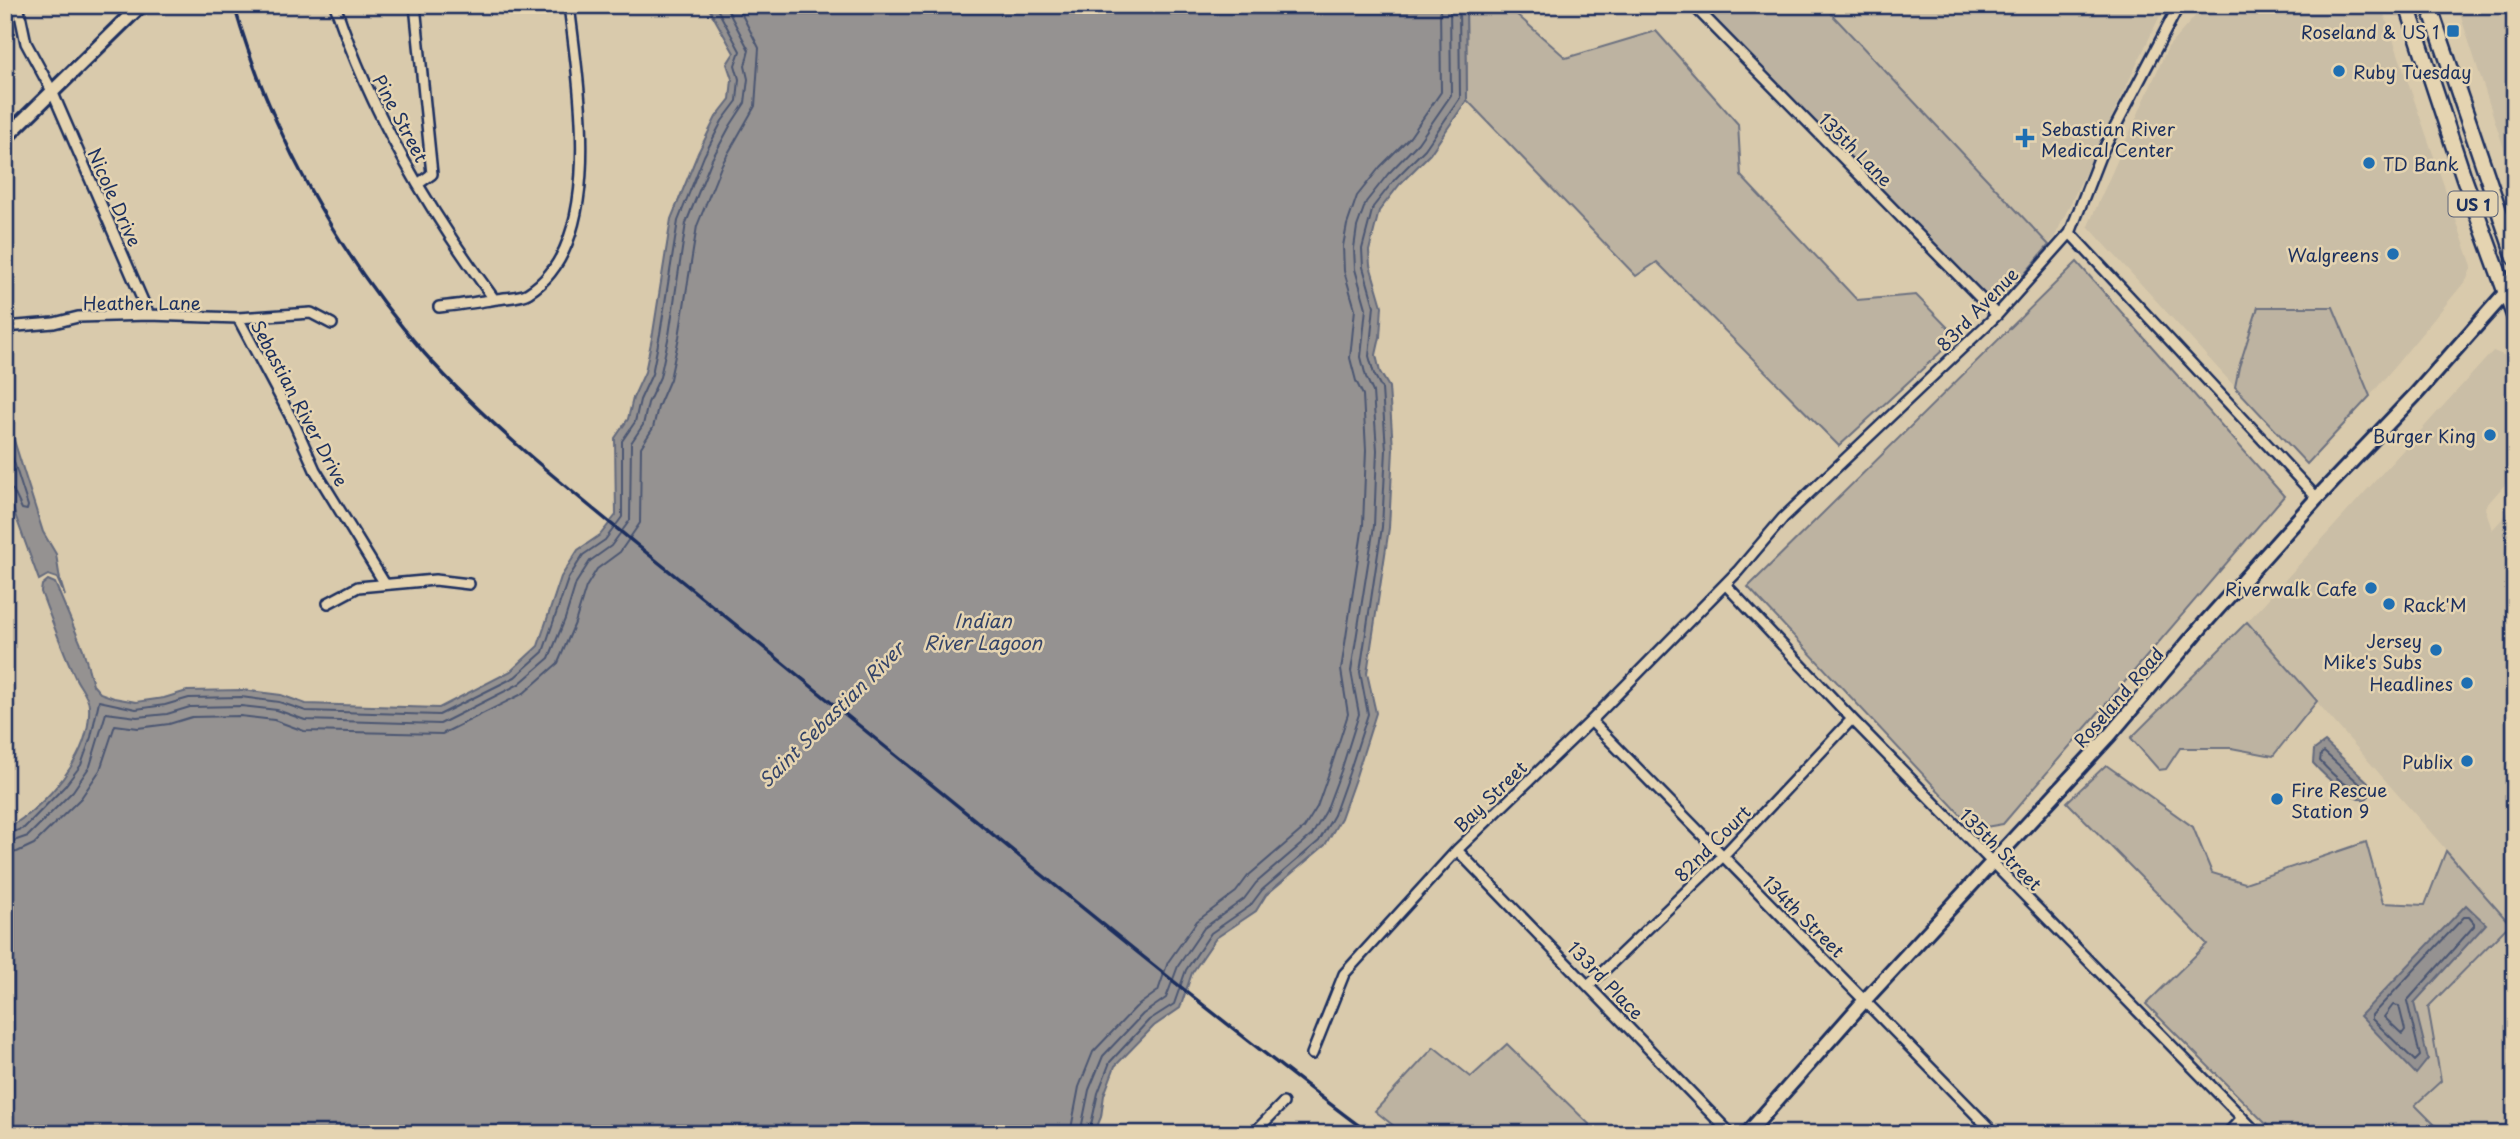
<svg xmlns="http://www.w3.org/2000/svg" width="2520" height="1139" font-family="'Playpen Sans',sans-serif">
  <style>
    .built { fill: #cabea6 }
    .green { fill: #bdb3a1; stroke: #6c7180; stroke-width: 2 }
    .water { fill: #959291; stroke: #646a7d; stroke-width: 2 }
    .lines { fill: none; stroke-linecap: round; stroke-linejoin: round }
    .shore { stroke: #4c5772; stroke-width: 2 }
    .street-casing { stroke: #1b2f5e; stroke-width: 14 }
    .secondary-casing { stroke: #1b2f5e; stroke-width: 18 }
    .primary-casing { stroke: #1b2f5e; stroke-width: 19 }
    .street { stroke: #e5d4b1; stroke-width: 9 }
    .secondary { stroke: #e5d4b1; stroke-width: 12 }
    .primary { stroke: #e5d4b1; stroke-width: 14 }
    .rail { stroke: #1b2f5e; stroke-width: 3.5 }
    .poi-dot { fill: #1f6fb2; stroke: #e5d4b1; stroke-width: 2.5 }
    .labels { text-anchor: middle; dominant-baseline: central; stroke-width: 5; stroke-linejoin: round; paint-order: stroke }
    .shield { fill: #e5d4b1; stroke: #586077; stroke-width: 2 }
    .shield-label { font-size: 16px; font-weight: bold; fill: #1b2f5e }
    .poi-label { font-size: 18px; fill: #1b2f5e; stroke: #e5d4b1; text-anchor: end }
    .street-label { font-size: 18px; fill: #1b2f5e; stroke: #e5d4b1 }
    .water-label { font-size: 19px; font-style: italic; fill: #334368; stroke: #e5d4b1 }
  </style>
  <rect width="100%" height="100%" fill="#d9caac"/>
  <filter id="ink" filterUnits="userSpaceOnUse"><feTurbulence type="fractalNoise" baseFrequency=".0143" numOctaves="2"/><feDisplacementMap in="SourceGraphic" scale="14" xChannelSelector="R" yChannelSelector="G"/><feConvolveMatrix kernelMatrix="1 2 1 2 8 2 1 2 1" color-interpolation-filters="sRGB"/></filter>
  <g filter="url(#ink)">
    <!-- built -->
    <path class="built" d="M1823 5H2165L2056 234 2049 245Z
      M2205 5H2381L2472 266 2467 279 2370 396 2333 307H2258L2239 366 2235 387 2088 226 2168 47Z
      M2457 5H2515V180L2509 164Z
      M2493 351 2506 356 2515 377V473L2485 507 2492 530 2515 505V1134H2444L2415 1105 2441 1081 2428 1007 2510 923 2247 622Z"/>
    <!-- green -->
    <path class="green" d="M1466 5H1506L1566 58 1656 31 1738 124 1741 176 1857 300 1916 295 1957 337 1839 446 1657 262 1636 276 1467 100Z
      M1701 5H1823L2049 245 1995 309Z
      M2077 262 2284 496 2003 824 1974 829 1748 587Z
      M2258 307H2333L2370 396 2307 464 2235 387 2239 367Z
      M2247 622 2317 701 2273 756 2231 748H2180L2166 769 2159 770 2131 738Z
      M2106 765 2193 827 2212 873 2245 883 2366 842 2383 903 2425 905 2446 851 2510 924 2428 1007 2441 1081 2415 1105 2444 1134H2276L2146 1004 2207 944 2067 802Z
      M1507 1044 1590 1125 1582 1134H1404L1375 1111 1434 1047 1471 1077Z"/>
    <!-- water -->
    <path class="water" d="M707 5H1466L1467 100 1430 154 1400 184 1379 211 1369 251 1370 265 1382 306 1380 337 1376 355 1380 372 1389 387 1393 449 1389 528 1367 673 1376 713 1356 776 1341 818 1325 845 1266 895 1256 911 1216 938 1192 973 1180 1008 1154 1026 1115 1066 1104 1095 1101 1117 1094 1134H5V830C45 806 92 757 89 706 89 697 79 686 75 677 62 649 52 621 41 592L42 585 48 580 55 583 83 649 93 685 100 693 114 698 136 702 164 698 187 691 242 690 281 695 306 704 439 708 511 671 538 646 561 577 578 550 600 535 616 515 615 438 628 419 633 398 645 372 653 333 671 219 698 153 716 117 730 99 732 79 727 64 734 53Z
      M5 412 43 532 56 554 60 580 65 596 57 578 48 575 39 580 5 487Z
      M2325 742 2368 782 2371 794 2365 800C2344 794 2328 780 2313 763L2314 750Z
      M2466 905 2486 924 2414 1003 2428 1059 2416 1074 2360 1016Z"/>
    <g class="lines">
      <!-- shore -->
      <path class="shore" d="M5 434 28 506 27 510 22 509 13 490 5 488
        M2324 752 2360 784V789C2347 790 2329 771 2320 761L2321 754Z
        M5 835 24 828 65 786 81 765 91 737 99 701 136 709 165 705 189 698 241 697 279 702 306 711 439 715 515 677 543 652 568 579 583 555 605 540 622 517V441L635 422 640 400 652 374 660 334 678 221 704 156 722 121 737 101 739 79 735 65 740 51 715 5
        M5 844 28 836 73 791 90 766 106 713 137 717 167 714 190 707 241 706 277 710 305 720 440 724 519 684 549 658 565 619 576 583 590 561 611 546 630 520 631 443 643 425 648 403 660 377 669 335 686 223 712 159 730 126 745 103 748 79 745 66 749 50 725 5
        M5 854 17 852 34 844 81 798 100 770 115 725 138 728 169 724 192 717 240 716 274 720 304 731 442 734 524 693 558 663 575 623 586 587 597 569 620 552 640 523 641 447 653 428 658 407 670 379 679 337 697 226 722 164 755 106 759 48 737 5
        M2464 917H2469L2474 923V926L2407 1001 2420 1056 2415 1061 2372 1019V1015Z
        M2393 1005 2399 1006 2405 1030 2402 1034 2384 1017Z
        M1070 1134 1079 1087 1093 1052 1136 1007 1158 991 1168 962 1197 921 1236 892 1248 876 1304 828 1317 807 1331 767 1348 714 1341 670 1363 525 1366 450 1363 395 1356 381 1350 358 1355 309 1344 271 1343 246 1347 225 1357 196 1380 167 1410 137 1441 92 1440 5
        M1080 1134 1089 1090 1103 1056 1143 1014 1166 998 1178 966 1204 928 1244 899 1256 883 1312 835 1326 811 1341 771 1359 714 1351 671 1374 526 1377 450 1373 392 1366 377 1361 357 1366 308 1355 269 1354 248 1357 227 1366 202 1388 174 1418 143 1451 95 1450 5
        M1089 1134 1098 1093 1110 1062 1149 1020 1174 1004 1186 970 1211 933 1250 906 1262 890 1319 841 1334 815 1349 773 1368 714 1360 672 1382 527 1386 450 1382 389 1374 374 1369 356 1374 306 1363 267 1362 249 1373 207 1395 179 1425 149 1460 98 1459 5"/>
      <defs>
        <path id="street" d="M18 5 26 43 52 91 149 315
          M335 5C371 113 427 208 494 299
          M415 5 432 174 418 184
          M1693 5 1997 315
          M2070 233 2317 498
          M439 307C459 305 477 302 497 299 507 297 520 298 528 293 607 244 578 83 569 5
          M238 318 295 425 315 470 385 584
          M5 327 54 323 78 317 149 315 238 318 311 313 332 324
          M1725 584 1852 719 2258 1134
          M328 603 358 587 435 580 469 584
          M1591 721 1995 1134
          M1457 850 1731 1134
          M1589 985 1723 856 1852 719
          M1312 1054 1344 974 1457 850 1591 721 1738 571 1783 518 1997 315 2070 233 2100 156 2178 7 2181 5
          M1253 1134 1283 1103
          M2227 1134 2242 1118"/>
        <path id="secondary" d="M5 138 141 5
          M1747 1134 1865 1000 2108 737 2203 625 2317 498 2416 394 2515 282"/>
        <path id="primary" d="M2407 5 2464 178 2515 318
          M2429 5 2515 258"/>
      </defs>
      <!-- street casing -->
      <use href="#street" class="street-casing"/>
      <!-- secondary casing -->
      <use href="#secondary" class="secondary-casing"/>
      <!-- primary casing -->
      <use href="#primary" class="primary-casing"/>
      <!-- street -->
      <use href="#street" class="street"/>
      <!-- secondary -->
      <use href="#secondary" class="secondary"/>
      <!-- primary -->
      <use href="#primary" class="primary"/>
      <!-- rail -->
      <path class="rail" d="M234 5C271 134 337 253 425 354 488 425 564 485 637 545 718 610 798 675 878 741 1041 873 1202 1008 1370 1134"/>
    </g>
  </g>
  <!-- markers -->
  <g class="poi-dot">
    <rect x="2446" y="24" width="14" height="14" rx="3.5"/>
    <circle cx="2339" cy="71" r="7"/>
    <path d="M2021.5 127.5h7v7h7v7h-7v7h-7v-7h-7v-7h7z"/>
    <circle cx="2369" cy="163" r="7"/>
    <circle cx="2393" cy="254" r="7"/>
    <circle cx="2490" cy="435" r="7"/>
    <circle cx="2371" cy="588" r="7"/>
    <circle cx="2389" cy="604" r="7"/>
    <circle cx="2436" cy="650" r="7"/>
    <circle cx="2467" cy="683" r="7"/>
    <circle cx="2467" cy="761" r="7"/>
    <circle cx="2277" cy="799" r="7"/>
  </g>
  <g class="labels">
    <!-- shield labels -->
    <rect class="shield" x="2448.5" y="191.5" width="49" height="25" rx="5"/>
    <g class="shield-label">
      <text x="2473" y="204">US 1</text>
    </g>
    <!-- poi labels -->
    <g class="poi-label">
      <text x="2439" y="31">Roseland &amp; US 1</text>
      <text x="2353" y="71" text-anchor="start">Ruby Tuesday</text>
      <text x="2041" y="128" text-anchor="start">Sebastian River<tspan x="2041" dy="21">Medical Center</tspan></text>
      <text x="2383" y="163" text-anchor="start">TD Bank</text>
      <text x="2379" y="254">Walgreens</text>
      <text x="2476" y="435">Burger King</text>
      <text x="2357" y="588">Riverwalk Cafe</text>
      <text x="2403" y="604" text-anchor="start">Rack'M</text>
      <text x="2422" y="640">Jersey<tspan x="2422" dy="21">Mike's Subs</tspan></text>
      <text x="2453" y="683">Headlines</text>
      <text x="2453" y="761">Publix</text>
      <text x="2291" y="789" text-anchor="start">Fire Rescue<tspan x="2291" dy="21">Station 9</tspan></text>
    </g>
    <!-- street labels -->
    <g class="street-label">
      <text transform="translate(401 118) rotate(62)">Pine Street</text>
      <text transform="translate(1856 149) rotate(45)">135th Lane</text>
      <text transform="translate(115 197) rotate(66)">Nicole Drive</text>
      <text x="142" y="302">Heather Lane</text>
      <text transform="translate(1977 309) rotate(-46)">83rd Avenue</text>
      <text transform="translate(300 403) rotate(62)">Sebastian River Drive</text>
      <text transform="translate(2118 697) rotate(-49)">Roseland Road</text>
      <text transform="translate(1490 796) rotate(-44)">Bay Street</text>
      <text transform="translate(1712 843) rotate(-45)">82nd Court</text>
      <text transform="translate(2001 849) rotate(45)">135th Street</text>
      <text transform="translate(1804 916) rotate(45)">134th Street</text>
      <text transform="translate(1606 980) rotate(46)">133rd Place</text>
    </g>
    <!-- water labels -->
    <g class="water-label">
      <text x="983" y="620">Indian<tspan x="983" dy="22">River Lagoon</tspan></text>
      <text transform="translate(831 714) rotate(-45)">Saint Sebastian River</text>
    </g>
  </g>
  <!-- margin -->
  <rect width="2520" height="1139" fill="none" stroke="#e5d4b1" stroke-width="28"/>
  <rect x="14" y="14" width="2492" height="1111" fill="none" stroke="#1b2f5e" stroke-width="2.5" filter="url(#ink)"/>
</svg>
